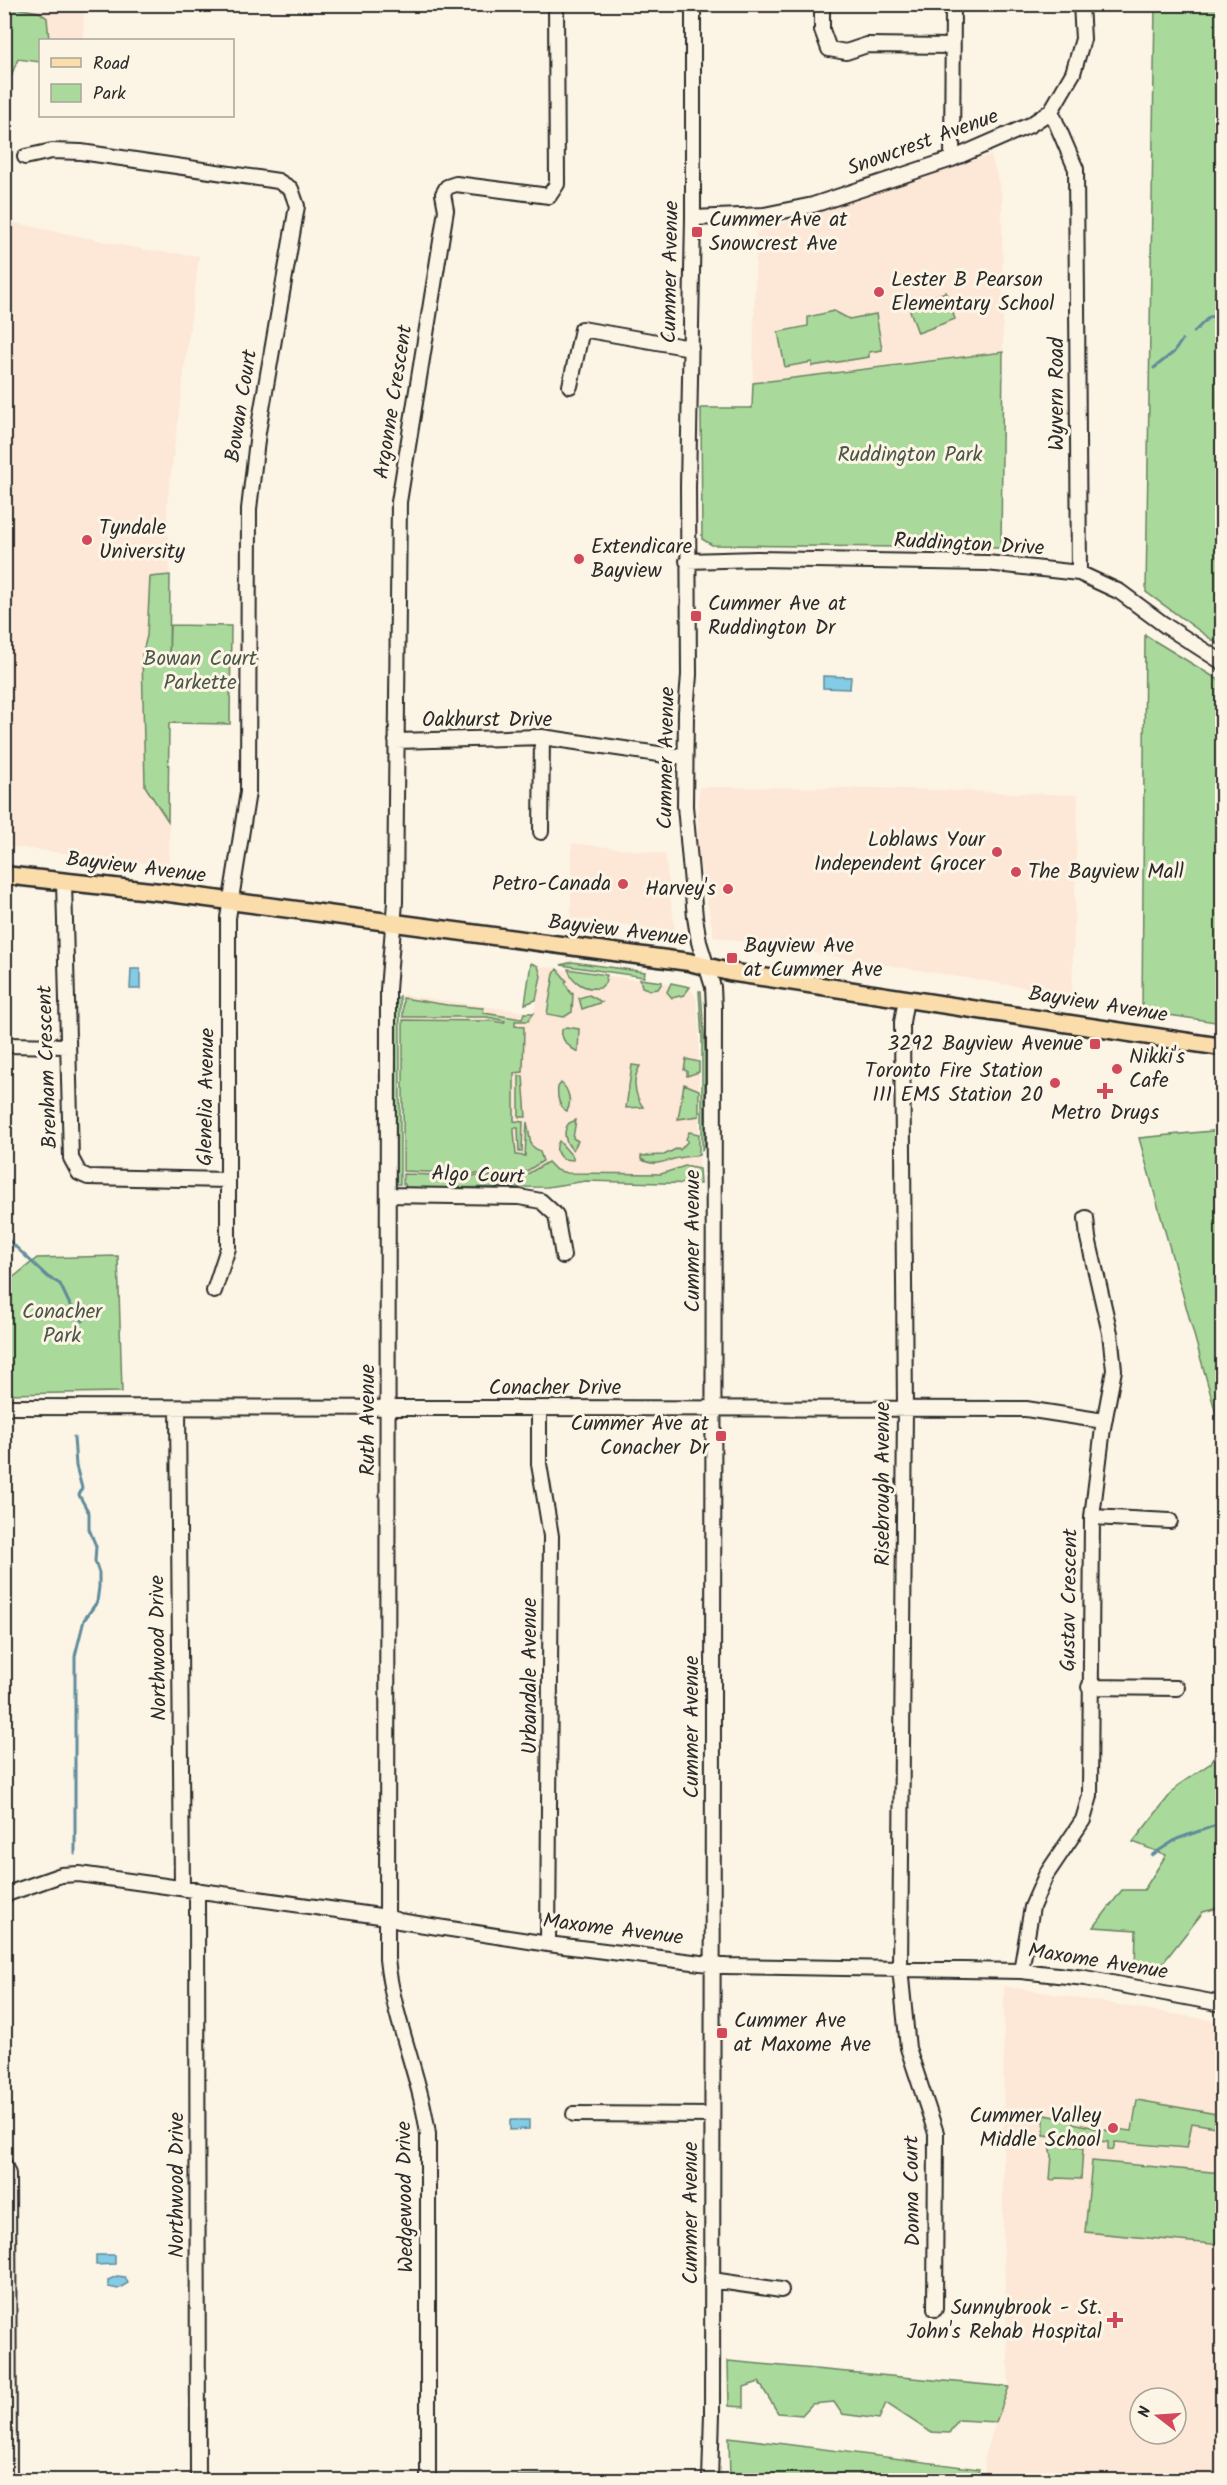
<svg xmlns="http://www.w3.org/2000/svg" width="1227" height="2485" font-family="Kalam,sans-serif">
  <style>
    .built { fill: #fde7d6; fill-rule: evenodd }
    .green { fill: #aada9b; stroke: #6a8263; stroke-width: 1.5 }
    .water { fill: #84cbe5; stroke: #608b9b; stroke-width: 1.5 }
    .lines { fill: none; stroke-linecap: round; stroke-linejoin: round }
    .stream { stroke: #608b9b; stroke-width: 3 }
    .minor-casing { stroke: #2b2b2b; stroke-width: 18 }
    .major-casing { stroke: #2b2b2b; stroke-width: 21 }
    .minor { stroke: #fcf5e5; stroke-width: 14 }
    .major { stroke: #faddab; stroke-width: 16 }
    .poi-dot { fill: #d1495b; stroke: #fcf5e5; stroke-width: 2 }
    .labels { text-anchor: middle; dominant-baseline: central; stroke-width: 6; stroke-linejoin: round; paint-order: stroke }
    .street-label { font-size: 21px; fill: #2b2b2b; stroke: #fcf5e5 }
    .poi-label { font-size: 21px; fill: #2b2b2b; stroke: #fcf5e5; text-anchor: start }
    .park-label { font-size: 21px; fill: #4b5747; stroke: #fcf5e5 }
  </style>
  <rect width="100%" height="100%" fill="#fcf5e5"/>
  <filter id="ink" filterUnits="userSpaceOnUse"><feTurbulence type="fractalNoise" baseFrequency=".0167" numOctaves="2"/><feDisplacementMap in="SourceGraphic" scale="12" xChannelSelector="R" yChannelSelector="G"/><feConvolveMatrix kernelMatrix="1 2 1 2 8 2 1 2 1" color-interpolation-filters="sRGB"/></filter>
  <g filter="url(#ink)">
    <!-- built -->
    <path class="built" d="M5 5H84L83 40H40V61L21 59 5 82Z
      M991 155 1002 195 1003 352 753 383 756 232Z
      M5 221 146 250 199 256 167 505 170 575 169 866 5 846Z
      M699 787 878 788 1078 795 1072 995 714 937 697 849Z
      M572 843 665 854 675 931 571 918Z
      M538 966 690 987 696 998 699 1029V1182L586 1181 403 1184V995L534 1013 541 976Z
      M1004 1986 1222 2022V2480H984L985 2452 1009 2387 1003 2235ZM1140 2398H1176V2434H1140Z"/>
    <!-- green -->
    <path class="green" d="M1155 5H1222V647L1146 592Z
      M5 6 39 12 47 18 49 40H40V62L18 59C10 76 8 89 5 107Z
      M946 292 955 319 918 333 908 305Z
      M834 311 849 319 876 314 882 350 869 352V357L812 366V362L785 367 778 332 808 326V317Z
      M1003 352 1001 548 712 545 702 539 701 408H752L753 383Z
      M170 575 169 664 170 625 231 626 230 724 169 723 168 821 145 786 142 655 147 636 150 577Z
      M1145 635 1222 682V1023L1142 1011Z
      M572 962 645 972 644 977 561 965Z
      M531 963 538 966 541 976 536 1000 525 1004Z
      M557 969 567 981 565 982 571 994 573 993 572 1012 564 1017 547 1014 554 974Z
      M568 969 607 975 605 983 600 988C585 990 573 983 568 969Z
      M640 979 662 982V983L658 989 650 990 642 987Z
      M671 983 690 987 684 995 672 998 667 992Z
      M699 991H701L705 1049V1143L702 1151V1039Z
      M589 995 602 1002 582 1009 579 998Z
      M400 996V1184H396V1000Z
      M403 998 447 1005 483 1008 484 1013 522 1019 524 1013H534L528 1021H515V1026L524 1027 523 1072 514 1073V1121L523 1122 522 1152H519L518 1128H514V1131L516 1155 525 1156 527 1122 531 1145 540 1152 543 1161 522 1174 514 1172V1177L524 1176 548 1162 556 1170 567 1173 661 1174 685 1166 699 1169 700 1184 586 1181 547 1187 406 1188 405 1184H403V1174L503 1177V1175L403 1171V1020L493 1021 504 1023 505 1021 487 1017H403Z
      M566 1027 579 1029 578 1052C570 1048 560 1040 562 1030Z
      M686 1059 699 1062V1072L687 1076V1071L684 1070Z
      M632 1065 640 1066C632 1079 634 1094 643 1107L626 1108Z
      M519 1076H523L526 1117H519Z
      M561 1083C569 1089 572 1103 567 1111 558 1107 557 1095 558 1087Z
      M684 1084 699 1090V1116L678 1119Z
      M576 1120 573 1138 578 1141 573 1150C565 1143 562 1132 569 1123Z
      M1222 1124V1435L1139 1138 1222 1130Z
      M689 1132 699 1134V1155C692 1157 686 1156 679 1158 665 1160 655 1168 641 1159V1156L664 1155 678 1148 680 1150 688 1141 686 1139Z
      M559 1141 573 1157V1160L563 1159C556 1154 555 1148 559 1141Z
      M118 1256 122 1392 5 1394V1284L37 1258Z
      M1222 1740V1907L1203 1912 1155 1973 1135 1971 1136 1930 1094 1927 1122 1890H1144L1166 1855 1133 1842 1177 1786 1211 1763Z
      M1137 2100 1222 2115V2128L1192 2123 1187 2148 1115 2142 1113 2150 1108 2149V2142L1044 2135V2115L1068 2119 1070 2112H1074L1073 2123 1114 2132 1115 2129 1132 2131Z
      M1056 2143 1083 2148 1081 2179 1056 2178 1053 2181 1050 2180 1052 2155 1050 2152 1051 2146Z
      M1092 2161 1222 2173V2245L1085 2232Z
      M728 2361 1009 2387 996 2422 958 2420 949 2433 930 2432 886 2403 879 2419 842 2414 834 2402 812 2404 802 2415 778 2413 759 2382 744 2387V2407L729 2406Z
      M729 2437 979 2469 975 2480H730Z
      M610 2474V2480H444V2477Z"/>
    <!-- water -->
    <path class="water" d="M823 676 851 677 850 689 823 688Z
      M131 969H140V989H130Z
      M510 2120H529V2129L510 2130Z
      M96 2255H115V2264L96 2265Z
      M117 2276 125 2277 128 2283 118 2289 108 2287V2280Z"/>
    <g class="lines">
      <!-- stream -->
      <path class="stream" d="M1194 332 1209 317 1222 315
        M1154 368 1174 352 1182 340
        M4 1236 48 1277 60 1284 70 1305 83 1321
        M74 1437 76 1466 82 1488 79 1495 89 1513V1529L96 1546 95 1561 99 1573V1587L97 1602 84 1620 75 1656V1854
        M1152 1855 1177 1839 1222 1823"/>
      <defs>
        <path id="minor" d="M693 4V218L688 487 689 675 686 712 685 806 695 917 699 942 713 987 714 1008 712 2413 710 2480
          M822 4V30L829 49 846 52 867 45 952 46
          M1051 111 1076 169 1079 573
          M25 157 52 151 81 152 278 181 291 189 297 206 258 432 249 509 248 792 228 918V1248L214 1291
          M952 159 953 4
          M693 218 764 215 813 205 952 159 1030 125 1051 111 1073 73 1083 39 1081 4
          M570 386 582 329 691 348
          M687 561 757 559 987 563 1079 573 1120 592 1166 626 1222 662
          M396 741 542 737 672 756 685 755
          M541 832 542 737
          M64 882 71 1158 79 1173 88 1177 227 1180
          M906 999 902 1022 905 1410 900 1968 908 2048 936 2133 935 2309
          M4 1045 68 1046
          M388 1195 519 1197 541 1201 556 1215 563 1256
          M4 1407 1026 1409 1104 1421
          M178 1408 182 1887
          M539 1409V1464L551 1536 548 1944
          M1092 1517 1170 1521
          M1089 1687 1177 1688
          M197 1890 198 2480
          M4 1895 61 1875 79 1874 387 1917 399 1921 548 1944 725 1966 1021 1971 1085 1978 1222 2004
          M1021 1971 1032 1907 1046 1875 1083 1820 1090 1796 1092 1517 1103 1428 1114 1370 1110 1333 1088 1238 1086 1218
          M574 2114 712 2115
          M4 2164 8 2174 9 2480
          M712 2280 781 2290
          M428 2480V2134C420 2075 393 2019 387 1959L388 990 395 902 399 502 446 210 443 194 447 187 456 184 549 196 557 184 556 4"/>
        <path id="major" d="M4 875 169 893 689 962 729 972 1222 1047"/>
      </defs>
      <!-- minor casing -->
      <use href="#minor" class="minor-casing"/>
      <!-- major casing -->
      <use href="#major" class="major-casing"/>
      <!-- minor -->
      <use href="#minor" class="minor"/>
      <!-- major -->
      <use href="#major" class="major"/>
    </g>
  </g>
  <!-- markers -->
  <g class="poi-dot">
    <rect x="691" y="226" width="12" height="12" rx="3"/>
    <circle cx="879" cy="292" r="6"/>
    <circle cx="87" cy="540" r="6"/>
    <circle cx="579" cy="559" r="6"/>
    <rect x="690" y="610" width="12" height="12" rx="3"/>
    <circle cx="997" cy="852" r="6"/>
    <circle cx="1016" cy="872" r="6"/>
    <circle cx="623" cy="884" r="6"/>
    <circle cx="728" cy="889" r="6"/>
    <rect x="726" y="952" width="12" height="12" rx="3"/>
    <rect x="1089" y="1038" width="12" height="12" rx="3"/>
    <circle cx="1117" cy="1069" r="6"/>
    <circle cx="1055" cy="1083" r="6"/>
    <path d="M1102 1082h6v6h6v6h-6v6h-6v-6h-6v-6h6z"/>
    <rect x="715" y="1430" width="12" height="12" rx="3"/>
    <rect x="716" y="2027" width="12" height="12" rx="3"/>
    <circle cx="1113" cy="2128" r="6"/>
    <path d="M1112 2311h6v6h6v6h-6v6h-6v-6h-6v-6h6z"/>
  </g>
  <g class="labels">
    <!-- street labels -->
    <g class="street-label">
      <text transform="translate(923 143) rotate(-20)">Snowcrest Avenue</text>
      <text transform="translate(671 272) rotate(-89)">Cummer Avenue</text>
      <text transform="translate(1057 394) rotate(-90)">Wyvern Road</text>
      <text transform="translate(394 402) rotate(-81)">Argonne Crescent</text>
      <text transform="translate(242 406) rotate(-81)">Bowan Court</text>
      <text transform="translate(969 545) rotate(3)">Ruddington Drive</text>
      <text x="487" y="720">Oakhurst Drive</text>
      <text transform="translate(667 758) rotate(-89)">Cummer Avenue</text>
      <text transform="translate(136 868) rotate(7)">Bayview Avenue</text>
      <text transform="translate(618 931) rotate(7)">Bayview Avenue</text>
      <text transform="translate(1098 1005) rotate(9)">Bayview Avenue</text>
      <text transform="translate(48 1067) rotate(-92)">Brenham Crescent</text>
      <text transform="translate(207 1097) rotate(-89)">Glenelia Avenue</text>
      <text transform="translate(478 1176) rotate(2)">Algo Court</text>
      <text transform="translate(693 1241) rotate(-90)">Cummer Avenue</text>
      <text x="555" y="1388">Conacher Drive</text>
      <text transform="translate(368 1420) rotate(-90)">Ruth Avenue</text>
      <text transform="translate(883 1484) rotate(-90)">Risebrough Avenue</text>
      <text transform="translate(1070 1600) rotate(-89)">Gustav Crescent</text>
      <text transform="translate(159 1648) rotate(-91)">Northwood Drive</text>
      <text transform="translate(530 1676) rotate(-90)">Urbandale Avenue</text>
      <text transform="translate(692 1727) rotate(-90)">Cummer Avenue</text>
      <text transform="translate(613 1930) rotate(7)">Maxome Avenue</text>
      <text transform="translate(1098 1962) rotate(9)">Maxome Avenue</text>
      <text transform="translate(177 2185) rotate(-90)">Northwood Drive</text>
      <text transform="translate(913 2191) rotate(-91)">Donna Court</text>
      <text transform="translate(406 2197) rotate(-91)">Wedgewood Drive</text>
      <text transform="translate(691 2213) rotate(-90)">Cummer Avenue</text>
    </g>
    <!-- poi labels -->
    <g class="poi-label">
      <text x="709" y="220">Cummer Ave at<tspan x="709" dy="24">Snowcrest Ave</tspan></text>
      <text x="891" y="280">Lester B Pearson<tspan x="891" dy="24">Elementary School</tspan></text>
      <text x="99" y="528">Tyndale<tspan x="99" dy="24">University</tspan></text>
      <text x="591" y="547">Extendicare<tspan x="591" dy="24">Bayview</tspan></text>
      <text x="708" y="604">Cummer Ave at<tspan x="708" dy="24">Ruddington Dr</tspan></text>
      <text x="985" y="840" text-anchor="end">Loblaws Your<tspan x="985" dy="24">Independent Grocer</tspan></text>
      <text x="1028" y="872">The Bayview Mall</text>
      <text x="611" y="884" text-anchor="end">Petro-Canada</text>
      <text x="716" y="889" text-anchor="end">Harvey's</text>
      <text x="744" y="946">Bayview Ave<tspan x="744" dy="24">at Cummer Ave</tspan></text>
      <text x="1083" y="1044" text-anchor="end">3292 Bayview Avenue</text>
      <text x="1129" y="1057">Nikki's<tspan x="1129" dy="24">Cafe</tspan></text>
      <text x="1043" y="1071" text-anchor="end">Toronto Fire Station<tspan x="1043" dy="24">111 EMS Station 20</tspan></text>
      <text x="1105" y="1113" text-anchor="middle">Metro Drugs</text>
      <text x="709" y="1424" text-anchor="end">Cummer Ave at<tspan x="709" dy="24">Conacher Dr</tspan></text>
      <text x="734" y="2021">Cummer Ave<tspan x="734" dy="24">at Maxome Ave</tspan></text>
      <text x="1101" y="2116" text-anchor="end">Cummer Valley<tspan x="1101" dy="24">Middle School</tspan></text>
      <text x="1102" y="2308" text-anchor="end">Sunnybrook - St.<tspan x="1102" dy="24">John's Rehab Hospital</tspan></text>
    </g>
    <!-- park labels -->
    <g class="park-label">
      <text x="910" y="455">Ruddington Park</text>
      <text x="200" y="659">Bowan Court<tspan x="200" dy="24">Parkette</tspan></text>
      <text x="62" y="1312">Conacher<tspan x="62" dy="24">Park</tspan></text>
    </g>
  </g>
  <!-- margin -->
  <rect width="1227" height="2485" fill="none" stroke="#fcf5e5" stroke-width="24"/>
  <rect x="12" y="12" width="1203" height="2461" fill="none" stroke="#2b2b2b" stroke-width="2" filter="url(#ink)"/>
  <!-- legend -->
  <rect x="39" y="39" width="195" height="78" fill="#fcf5e5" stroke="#a8a49b" stroke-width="1.5"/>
  <rect x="51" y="58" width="30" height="9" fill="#faddab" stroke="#a8a49b" stroke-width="1.5"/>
  <text x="93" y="69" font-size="18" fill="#2b2b2b">Road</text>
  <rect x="51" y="84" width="30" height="18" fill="#aada9b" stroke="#a8a49b" stroke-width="1.5"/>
  <text x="93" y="99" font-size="18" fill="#2b2b2b">Park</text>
  <!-- north arrow -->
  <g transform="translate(1158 2416) rotate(287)"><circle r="28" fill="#fcf5e5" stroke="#a8a49b" stroke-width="1.5"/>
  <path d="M0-4.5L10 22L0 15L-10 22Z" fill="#d1495b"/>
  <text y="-9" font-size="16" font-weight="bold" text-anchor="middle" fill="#2b2b2b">N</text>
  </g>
</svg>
